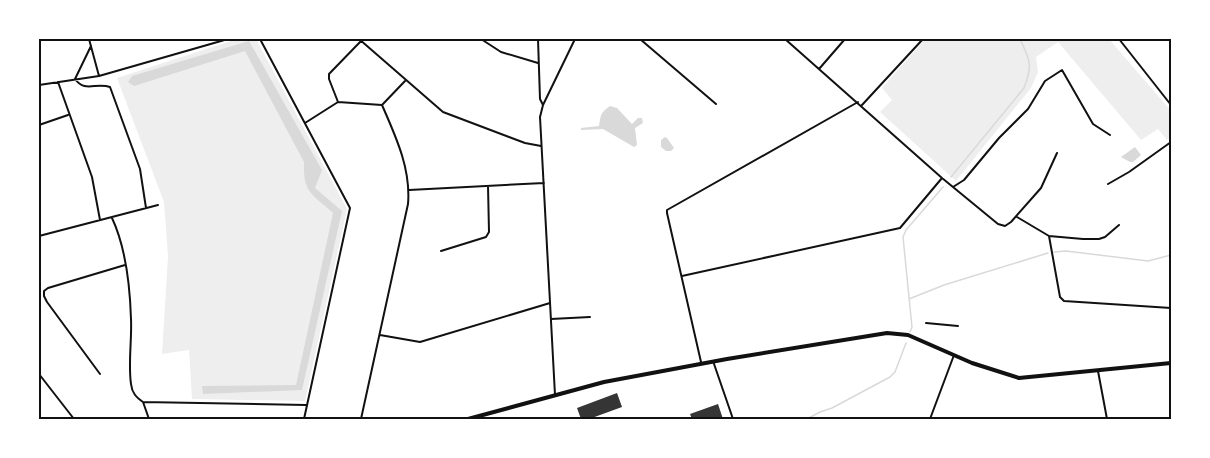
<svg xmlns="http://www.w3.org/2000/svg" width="1210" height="458" font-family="'Roboto Condensed',sans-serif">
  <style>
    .green { fill: #eee }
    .water { fill: #d9d9d9 }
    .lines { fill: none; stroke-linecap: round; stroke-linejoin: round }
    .stream { stroke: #d9d9d9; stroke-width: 1.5 }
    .building { fill: #353535 }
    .minor { stroke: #111; stroke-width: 2 }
    .secondary { stroke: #111; stroke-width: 4 }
    .neatline { fill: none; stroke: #111; stroke-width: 2 }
  </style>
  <rect width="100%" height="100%" fill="#fff"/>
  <!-- green -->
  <path class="green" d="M237 39H256L347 209 305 401 192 399 189 350 162 354 168 256 164 202 117 78Z
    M925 39H1109L1171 111V137L1167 140 1158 129 1141 140 1058 42 1036 57 1038 72 1031 88 956 181 880 112 892 100 882 88Z"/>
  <!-- water -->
  <path class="water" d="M249 41 322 170 315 188 342 211 302 390 203 394 202 386 296 385 333 213C311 193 303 193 304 162L245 51 134 86 128 82 132 76Z
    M610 106 617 108 632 124 638 118H642L643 123 635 128 637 145 634 147 603 129 581 130V128L599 126C601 115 600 113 610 106Z
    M665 137 667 138 674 148 671 151H666L661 147V140Z
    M1135 147 1141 155 1133 162H1130L1121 157Z"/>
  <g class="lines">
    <!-- stream -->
    <path class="stream" d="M951 177 1024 88C1033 65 1030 60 1020 39
      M1054 252 1066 251 1148 261 1171 255
      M909 299 944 285 1048 253
      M910 332 912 327 903 237 906 230 943 187
      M807 419 820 412 832 408 890 377 895 372 906 343"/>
  </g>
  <!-- building -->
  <path class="building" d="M617 393 622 407 589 419H581L577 408Z
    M718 404 723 419H692L690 414Z"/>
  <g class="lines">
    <!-- minor -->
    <path class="minor" d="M89 39 99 76
      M260 39 350 208 304 419
      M359 39 443 112 525 143 541 146
      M481 39 501 52 538 63
      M538 39 540 99 543 105
      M640 39 716 104
      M785 39 942 178 998 224 1005 226 1011 222 1041 188 1057 153
      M1119 39 1171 105
      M91 46 75 79C85 93 96 82 110 87L140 169 146 208
      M819 69 845 39
      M58 82 92 177 100 220
      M39 85 99 76 228 39
      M382 105 405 81
      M862 105 923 39
      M305 123 338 102
      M39 125 68 115
      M1108 184 1129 172 1171 142
      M953 187 964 180 999 138 1028 109 1045 81 1062 70 1093 124 1110 135
      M409 190 544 183
      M1017 217 1049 236 1083 239H1099L1105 237 1119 225
      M112 218C126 248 130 286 131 319 132 340 128 363 131 384 132 393 136 397 143 402L306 405
      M39 236 158 205
      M1049 236 1060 297 1064 301 1171 308
      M441 251 486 237 489 232 488 186
      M682 276 900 228 942 178
      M551 319 590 317
      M926 323 958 326
      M380 335 420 342 550 303
      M713 361 733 419
      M701 362 667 213V210L858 102
      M1098 371 1107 419
      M39 374 74 419
      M100 374 47 302 44 296V291L48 288 125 265
      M555 395 540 117 543 105 575 39
      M143 402 149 419
      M361 419 408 204C411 169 396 137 382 105L338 102 329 79V74L361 41
      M930 419 954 355"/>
    <!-- secondary -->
    <path class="secondary" d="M468 419 604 382 727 359 887 333 908 335 972 363 1019 378 1171 363"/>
  </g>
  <!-- border -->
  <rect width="1210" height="458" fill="none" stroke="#ffffff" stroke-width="81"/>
  <rect x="40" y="40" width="1130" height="378" class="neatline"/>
</svg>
